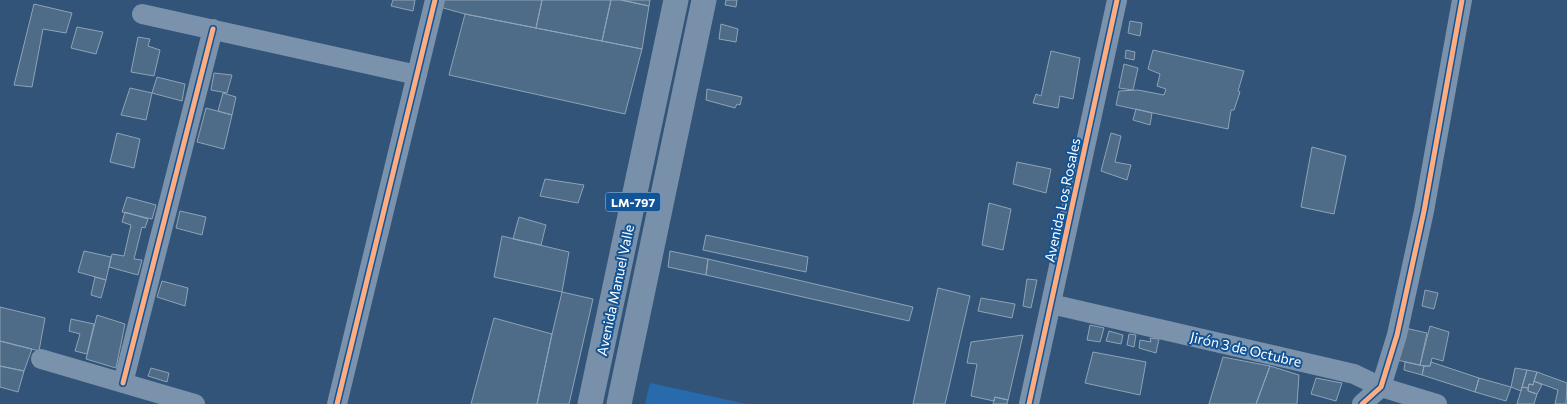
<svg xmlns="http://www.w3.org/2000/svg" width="1567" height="404" font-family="Commissioner,sans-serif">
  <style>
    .green { fill: #276bad }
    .building { fill: #4e6b87; stroke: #8ea3b8 }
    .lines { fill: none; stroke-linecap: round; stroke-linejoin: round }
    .minor { stroke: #7a92ab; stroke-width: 20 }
    .major { stroke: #7890a9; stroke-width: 25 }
    .cycleway-casing { stroke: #135496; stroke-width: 8 }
    .cycleway { stroke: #ffac80; stroke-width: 5 }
    .labels { text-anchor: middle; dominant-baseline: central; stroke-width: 4; stroke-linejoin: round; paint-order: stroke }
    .shield { fill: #135496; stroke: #b8cce0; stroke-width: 1 }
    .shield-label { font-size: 12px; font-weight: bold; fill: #fff }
    .street-label { font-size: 14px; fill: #fff; stroke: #135496 }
  </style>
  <rect width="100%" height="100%" fill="#315478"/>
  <!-- green -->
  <path class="green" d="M650 383 747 404H645Z"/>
  <!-- building -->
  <path class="building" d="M393 0H415L413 11 391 6Z
    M437 0H542L536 28 465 14 436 6Z
    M542 0H611L602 41 536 28Z
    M611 0H621L649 6 642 49 602 41Z
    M621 0H650L649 6Z
    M726 0H737L736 7 725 5Z
    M34 4 72 13 66 33 43 29 32 87 14 85Z
    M465 14 642 49 625 114 449 75Z
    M1130 21 1142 23 1140 36 1128 33Z
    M721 24 738 29 736 42 719 39Z
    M77 27 103 32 96 54 71 48Z
    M138 37 150 39 148 46 160 50 154 76 131 72Z
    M1126 50 1135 52 1134 60 1125 58Z
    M1153 50 1244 71 1238 91 1240 92 1234 110H1231L1228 129 1116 105 1119 91 1138 90 1164 95 1166 89 1157 86 1160 74 1148 69Z
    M1051 51 1080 58 1073 99 1060 96 1058 108 1033 103 1036 94 1041 96Z
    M1124 64 1138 68 1133 90 1119 88Z
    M214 73 232 75 227 93 211 90Z
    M157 77 185 84 182 101 152 93Z
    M130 88 152 93 146 120 121 115Z
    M707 89 742 97 740 105 737 104 735 108 706 100Z
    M223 93 236 97 232 115 218 111Z
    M206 108 232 115 224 149 197 142Z
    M1136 109 1152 113 1150 125 1133 120Z
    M117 133 140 139 134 168 110 162Z
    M1111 133 1121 136 1115 162 1131 165 1127 180 1101 171Z
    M1312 147 1346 156 1334 214 1301 207Z
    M1017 162 1051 169 1046 193 1013 184Z
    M545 179 584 185 578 203 540 196Z
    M127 197 156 205 152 219 122 212Z
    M989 203 1011 209 1003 250 982 245Z
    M180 211 206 217 202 235 176 228Z
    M125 212 148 219 145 228 142 227 134 259 142 260 138 275 109 267 112 254 124 256 131 225 122 222Z
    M519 217 546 225 541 245 513 239Z
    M706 235 808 257 806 272 703 250Z
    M502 236 569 252 562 292 494 277Z
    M84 251 111 257 106 280 78 272Z
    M670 251 708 259 706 275 668 267Z
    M708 259 913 307 909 321 706 275Z
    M95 277 106 280 101 298 91 295Z
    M1027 279 1037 280 1031 308 1023 306Z
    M162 281 188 288 185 306 157 297Z
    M938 288 970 296 945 404H913Z
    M1425 290 1438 293 1434 309 1422 306Z
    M562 292 593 299 569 404H537L552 334Z
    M981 298 1015 304 1012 318 978 311Z
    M0 307 45 318 39 351 0 341Z
    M97 315 125 324 116 368 86 359Z
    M494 318 552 334 537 404H471Z
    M71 319 94 324 87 354 75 351 80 334 69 331Z
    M1090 325 1104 328 1100 342 1087 340Z
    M1430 326 1449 332 1443 361 1432 358 1430 366H1424L1420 365Z
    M1405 328 1427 333 1420 365 1397 360Z
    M1109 331 1123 335 1121 344 1106 341Z
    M1129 334 1136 335 1134 347 1127 345Z
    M1023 335 1008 400 995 397 994 401 971 396 977 364 967 363 971 342Z
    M1150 338 1159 339 1156 353 1139 348 1140 340 1151 342Z
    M0 341 32 349 24 371 0 366Z
    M1093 352 1146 362 1140 395 1085 383Z
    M1223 357 1270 366 1256 404H1209Z
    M1405 362 1424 366 1422 375 1404 370Z
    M1431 362 1479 378 1475 392 1422 375 1424 366H1430Z
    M0 366 24 371 18 392 0 387Z
    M1270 366 1299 375 1297 404H1256Z
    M151 368 169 373 167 382 148 376Z
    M1515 368 1527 370 1521 391 1511 387Z
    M1527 370 1537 372 1533 385 1529 384 1528 388 1522 387Z
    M1537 372 1567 383 1566 404H1555L1558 390 1534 381Z
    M1316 378 1342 383 1336 401 1311 394Z
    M1479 378 1511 387 1506 401 1475 392Z
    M1534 381 1542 385 1537 394 1528 391 1529 384 1533 385Z
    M1522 387 1528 388V391L1537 394 1534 404H1517Z
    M995 397 1008 400 1007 404H993Z"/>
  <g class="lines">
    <!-- minor -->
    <path class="minor" d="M142 14 417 75
      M1051 304 1354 374 1381 387 1437 404
      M41 359 195 404
      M123 383 213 29
      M337 404 435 0
      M1029 404 1117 0
      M1362 404 1381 387 1397 335 1424 211 1462 0"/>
    <!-- major -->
    <path class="major" d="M590 404 676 0
      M619 404 704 0"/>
    <defs>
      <path id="cycleway" d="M123 383 213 29
        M337 404 435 0
        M1029 404 1117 0
        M1362 404 1381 387 1397 335 1424 211 1462 0"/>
    </defs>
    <!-- cycleway casing -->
    <use href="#cycleway" class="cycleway-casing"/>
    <!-- cycleway -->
    <use href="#cycleway" class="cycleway"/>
  </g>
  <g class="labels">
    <!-- shield labels -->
    <rect class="shield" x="605.5" y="192.5" width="55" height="19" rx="4"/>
    <g class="shield-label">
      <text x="633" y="202">LM-797</text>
    </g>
    <!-- street labels -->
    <g class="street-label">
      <text transform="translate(1062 200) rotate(-78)">Avenida Los Rosales</text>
      <text transform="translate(615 290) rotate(-78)">Avenida Manuel Valle</text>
      <text transform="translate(1246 349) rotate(13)">Jirón 3 de Octubre</text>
    </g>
  </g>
</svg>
